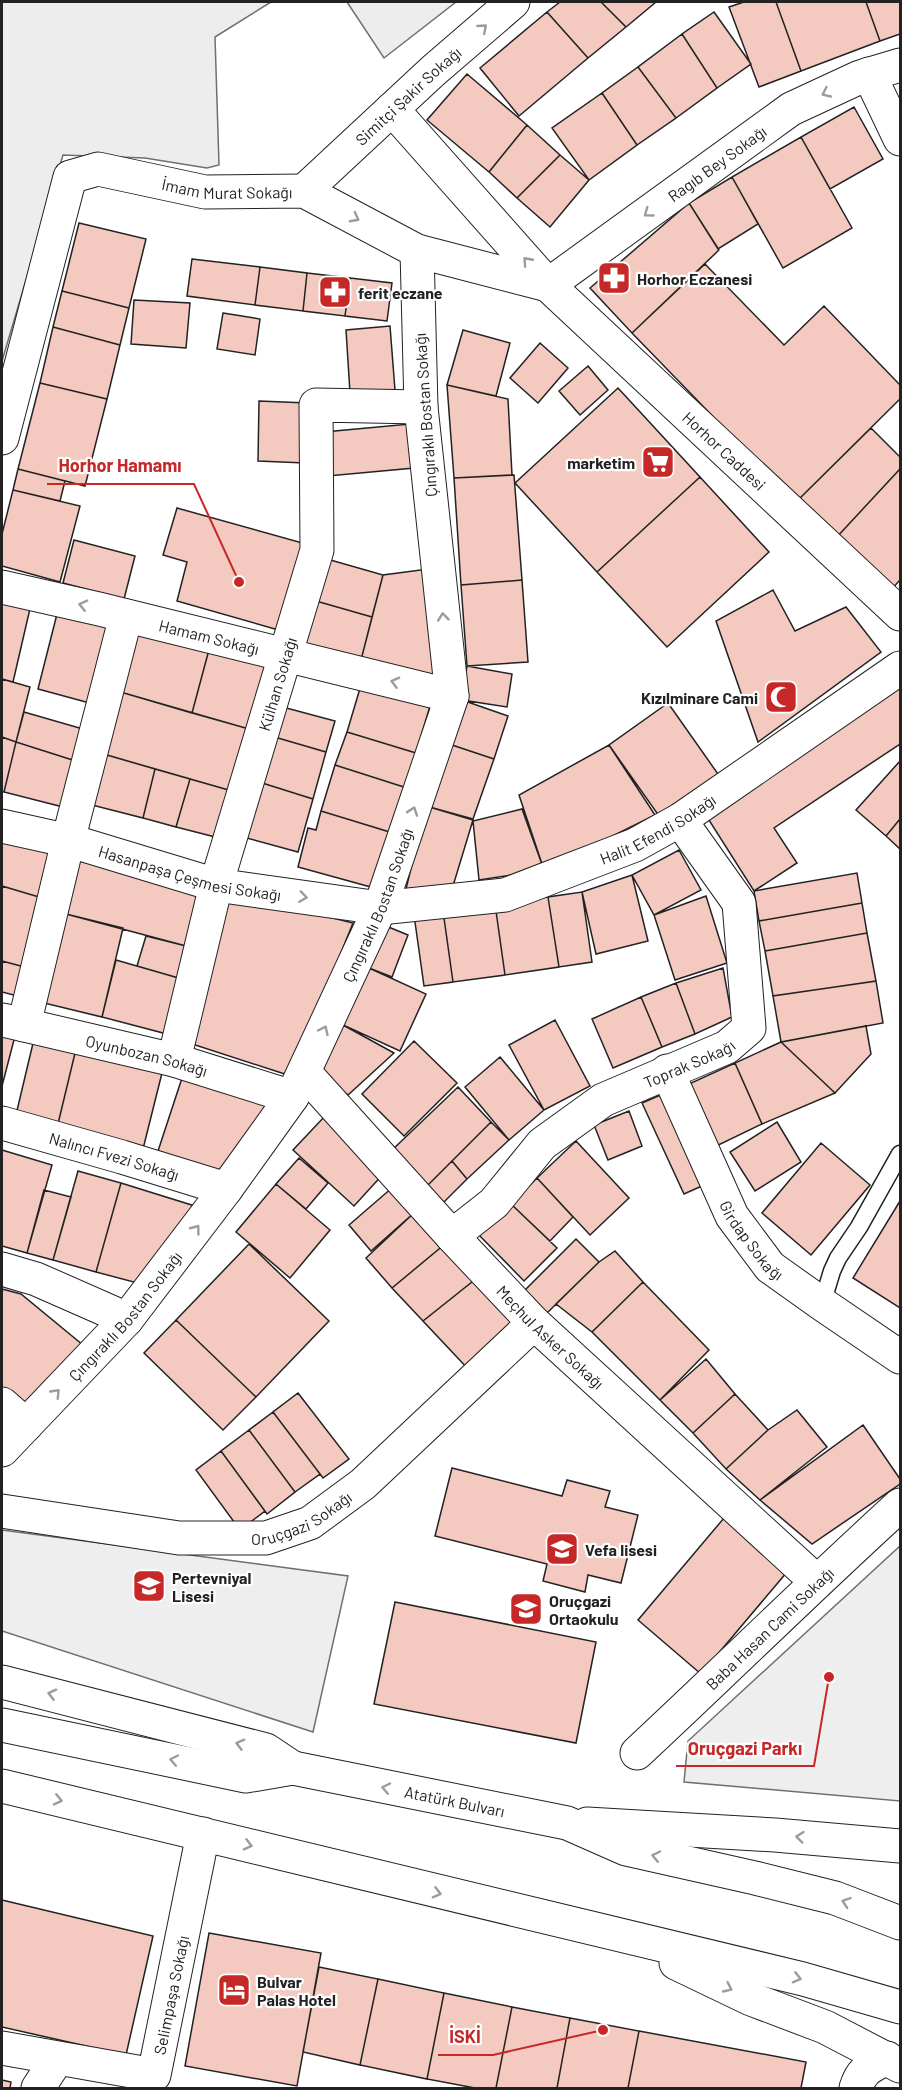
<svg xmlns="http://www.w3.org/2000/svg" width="902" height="2090" font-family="Barlow,sans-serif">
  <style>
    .green { fill: #eee; stroke: #6f6f6f; stroke-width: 1.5 }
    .parking { fill: #ededed; stroke: #6f6f6f; stroke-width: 1.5 }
    .building { fill: #f3c9c0; stroke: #222; stroke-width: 1.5 }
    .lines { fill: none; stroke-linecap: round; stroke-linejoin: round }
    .lane-casing { stroke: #222; stroke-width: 19 }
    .street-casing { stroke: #222; stroke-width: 35 }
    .secondary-casing { stroke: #222; stroke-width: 35 }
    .primary-casing { stroke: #222; stroke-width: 35 }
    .lane { stroke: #fff; stroke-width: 16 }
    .street { stroke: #fff; stroke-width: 33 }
    .secondary { stroke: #fff; stroke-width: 33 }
    .primary { stroke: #fff; stroke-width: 33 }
    .oneway { stroke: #9c9c9c }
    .labels { text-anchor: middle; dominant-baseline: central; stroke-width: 4.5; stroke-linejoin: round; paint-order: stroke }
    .street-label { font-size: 16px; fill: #222; stroke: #fff }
    .poi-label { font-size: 16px; font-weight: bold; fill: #222; stroke: #fff; text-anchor: start }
    .leader { fill: none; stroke: #c62828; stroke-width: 2 }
    .callout-dot { fill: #c62828; stroke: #fff; stroke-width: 2 }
    .callout-label { font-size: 18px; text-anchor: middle; font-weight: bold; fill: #c62828; stroke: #fff; stroke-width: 4.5; stroke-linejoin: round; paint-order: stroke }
  </style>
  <rect width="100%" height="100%" fill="#fff"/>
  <!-- green -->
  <path class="green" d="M2 1530 348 1576 313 1732 2 1631Z
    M900 1546V1801L684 1782 688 1741Z"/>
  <!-- parking -->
  <path class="parking" d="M2 2H271L215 37 219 165 207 168 145 158 63 155 2 361Z
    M347 2H456L384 58Z"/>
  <!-- building -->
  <path class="building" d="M560 2H601L626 27 588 58 547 12Z
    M601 2H656L626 27Z
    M744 2H776L801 71 759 87 729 7Z
    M776 2H866L880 41 801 71Z
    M866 2H900V34L880 41Z
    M547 12 588 58 519 116 480 68Z
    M714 12 751 64 717 88 682 34Z
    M682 34 717 88 676 118 638 67Z
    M638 67 676 118 637 145 602 93Z
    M467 74 527 125 489 172 427 120Z
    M602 93 637 145 589 180 552 128Z
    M854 107 883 159 830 189 801 137Z
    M527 125 560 155 517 198 489 172Z
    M801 137 852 228 783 268 732 177Z
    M560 155 589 180 550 227 517 198Z
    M732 177 758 224 718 249 689 203Z
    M689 203 719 250 632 333 590 288Z
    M79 223 146 239 129 308 62 291Z
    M192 259 260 267 255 305 187 296Z
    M705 264 784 345 824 306 900 385V399L796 502 632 333Z
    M260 267 307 273 303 311 255 305Z
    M307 273 350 278 345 316 303 311Z
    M350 278 392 283 387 321 345 316Z
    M62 291 129 308 120 345 53 327Z
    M134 300 190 303 186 348 131 344Z
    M223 313 260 319 255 355 217 349Z
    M390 326 395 390 350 393 346 330Z
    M53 327 120 345 107 399 40 383Z
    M463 330 510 343 496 396 447 385Z
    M540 343 568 368 538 403 510 378Z
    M588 366 608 390 580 415 559 391Z
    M40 383 107 399 85 486 18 469Z
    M447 385 508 399 512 475 454 478Z
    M618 388 700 477 597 572 515 483Z
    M259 401 307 403 305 463 258 461Z
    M410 424 414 468 328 476 324 432Z
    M871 428 900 457V469L835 539 796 502Z
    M18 469 65 481 60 501 13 490Z
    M900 469V580L889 592 835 539Z
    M514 475 522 580 461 585 454 478Z
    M700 477 769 552 667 647 597 572Z
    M13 490 80 506 60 582 2 566V534Z
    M177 508 306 544 282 631 177 601 187 562 163 555Z
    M74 540 135 556 124 599 63 583Z
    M320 557 383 575 372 617 309 599Z
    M428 569 434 680 361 660 383 575Z
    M522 580 528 662 467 666 461 585Z
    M773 590 795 631 846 607 881 652 758 742 716 621Z
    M2 592 32 600 13 682 2 679Z
    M309 599 372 617 361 660 297 641Z
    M59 606 117 621 97 705 38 689Z
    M134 626 210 646 192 713 117 691Z
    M210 646 273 662 256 731 192 713Z
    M467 666 512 674 507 707 462 700Z
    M2 679 30 687 16 742 2 737Z
    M361 685 430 706 416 753 347 732Z
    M900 688V744L774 828 797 863 754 891 707 817Z
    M117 691 256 731 239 793 100 753Z
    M462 700 508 716 494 759 446 743Z
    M668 703 718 774 659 816 609 745Z
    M279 706 335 721 326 752 271 736Z
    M24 712 90 731 82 763 16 742Z
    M347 732 416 753 407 788 335 765Z
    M271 736 326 752 313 799 259 782Z
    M2 737 16 742 4 792H2Z
    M16 742 82 763 71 809 4 792Z
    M446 743 494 759 473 819 426 806Z
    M609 745 655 815 544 870 519 795Z
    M100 753 155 769 143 818 88 804Z
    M900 761V819L886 836 856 810Z
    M335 765 407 788 393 833 321 811Z
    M155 769 190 779 176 827 143 818Z
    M190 779 239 793 227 840 176 827Z
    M259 782 313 799 298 852 243 837Z
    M426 806 473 820 453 886 406 889Z
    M522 809 544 870 479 880 473 821Z
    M321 811 393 833 378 889 298 867 308 828 316 830Z
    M900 819V849L886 836Z
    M2 832 62 847 49 900 2 886Z
    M679 850 701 890 654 915 632 875Z
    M78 853 206 886 190 947 62 913Z
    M857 873 862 903 759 921 754 891Z
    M632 875 648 941 596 954 582 892Z
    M2 886 49 900 32 969 2 961Z
    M224 891 353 923 291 1076 186 1042Z
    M582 892 592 962 559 967 548 897Z
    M706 896 727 963 675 980 654 915Z
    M548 897 559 967 505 975 495 904Z
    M862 903 867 933 765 951 759 921Z
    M495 904 505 975 453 982 443 911Z
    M443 911 453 982 424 986 414 915Z
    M62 913 123 928 102 1017 40 1002Z
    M386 926 408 935 392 977 369 968Z
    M867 933 876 981 773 996 765 951Z
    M146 936 190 947 182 979 137 966Z
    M116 960 182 979 167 1034 102 1017Z
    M2 961 32 969 25 998 2 992Z
    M369 968 426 994 400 1051 343 1025Z
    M723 968 732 1017 695 1034 676 983Z
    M876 981 883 1023 781 1042 773 996Z
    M676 983 695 1034 662 1047 641 997Z
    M641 997 662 1047 613 1068 592 1019Z
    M555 1020 590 1086 544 1110 509 1045Z
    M343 1025 394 1053 348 1095 321 1072Z
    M866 1026 871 1054 835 1093 781 1042Z
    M2 1032 15 1036 2 1086Z
    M34 1039 76 1049 57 1128 15 1119Z
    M414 1041 457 1083 404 1136 362 1094Z
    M781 1042 835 1093 762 1124 735 1063Z
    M76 1049 163 1069 143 1149 57 1128Z
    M500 1057 544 1110 509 1140 465 1087Z
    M735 1063 762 1124 706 1151 678 1089Z
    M183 1075 274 1101 227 1174 158 1151Z
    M458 1087 491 1122 425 1188 390 1152Z
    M672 1090 713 1181 684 1194 642 1103Z
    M629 1111 642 1146 608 1160 594 1125Z
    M325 1116 385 1172 354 1206 293 1150Z
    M491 1122 509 1140 467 1179 452 1161Z
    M777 1122 801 1162 755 1191 730 1152Z
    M576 1141 629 1198 590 1235 537 1178Z
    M821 1143 870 1185 811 1255 762 1213Z
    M2 1150 52 1165 27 1253 2 1246Z
    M299 1158 328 1183 306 1209 276 1184Z
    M452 1161 467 1179 441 1205 425 1188Z
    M78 1171 121 1183 96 1272 53 1260Z
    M537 1178 573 1217 550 1241 511 1204Z
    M121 1183 198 1207 141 1284 96 1272Z
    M276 1184 330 1230 290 1278 236 1232Z
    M393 1187 415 1212 371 1251 349 1225Z
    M44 1190 71 1197 53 1260 27 1253Z
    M900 1201V1308L853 1278Z
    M511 1204 557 1248 524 1281 479 1235Z
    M415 1212 445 1244 392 1288 366 1258Z
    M576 1239 599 1262 547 1313 525 1290Z
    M249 1244 329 1321 256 1397 176 1320Z
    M445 1244 477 1278 423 1321 392 1288Z
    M615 1251 643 1282 592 1332 556 1304 599 1262Z
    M477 1278 520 1324 470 1371 423 1321Z
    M643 1282 709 1350 660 1400 592 1332Z
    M2 1289 21 1294 89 1350 26 1413 2 1392Z
    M176 1320 256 1397 223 1430 144 1353Z
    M706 1359 735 1394 693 1433 660 1400Z
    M298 1393 349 1459 323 1478 273 1412Z
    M735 1394 768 1430 726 1469 693 1433Z
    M797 1410 827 1447 760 1500 726 1469 768 1430Z
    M273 1412 320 1474 295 1492 249 1430Z
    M863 1425 900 1479V1484L812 1544 760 1500Z
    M249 1430 295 1492 267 1514 221 1451Z
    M221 1451 265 1511 240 1530 196 1470Z
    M452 1468 562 1496 567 1480 610 1491 605 1507 638 1515 621 1583 588 1575 585 1592 543 1581 547 1564 435 1536Z
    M724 1518 787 1572 701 1674 638 1620Z
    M395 1602 596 1642 576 1743 374 1704Z
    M2 1900 153 1936 126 2055 2 2027Z
    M209 1933 321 1953 297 2086 185 2066Z
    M319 1967 378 1979 360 2065 303 2052Z
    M378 1979 444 1993 427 2079 360 2065Z
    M444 1993 512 2007 496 2088H475L427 2079Z
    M512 2007 570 2018 557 2088H496Z
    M570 2018 639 2031 628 2088H557Z
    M639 2031 806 2062 801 2088H628Z
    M2 2080 11 2082 10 2088H2Z"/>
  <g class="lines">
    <defs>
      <path id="lane" d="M822 1304 832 1271 838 1258 859 1227 900 1154"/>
      <g id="street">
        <path d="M869 74 900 139"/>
        <path id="s1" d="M304 191 433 71 513 2"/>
        <path id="s2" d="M548 285 791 109 860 77 900 65"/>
        <path id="s3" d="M2 438 70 177 98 169 205 192 304 191 417 251 548 285 392 109"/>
        <path id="s4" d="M2 587 99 609 452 696"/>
        <path id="s5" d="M2 826 74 842 216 885 380 908 505 895 635 845 680 820 900 668"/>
        <path id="s6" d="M3 1020 174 1060 292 1097"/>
        <path d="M24 1025 68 841 126 616"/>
        <path id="s7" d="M174 1060 216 885 317 550 316 405 421 407"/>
        <path id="s8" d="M667 1071 732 1216 770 1267 822 1304 900 1357"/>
        <path id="s9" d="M304 1072 452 1236 534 1323 816 1581"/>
        <path id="s10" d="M2 1123 122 1157 226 1189"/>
        <path id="s11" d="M452 1236 494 1203 542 1144 603 1100 727 1047 749 1028 739 903 680 820"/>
        <path d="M2 1269 36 1279 127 1319"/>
        <path d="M2 1404 26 1425"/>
        <path id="s12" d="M2 1511 179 1538H266L310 1523 363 1484 534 1323"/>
        <path id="s13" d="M637 1753C725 1671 811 1586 900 1505"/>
        <path id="s14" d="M2 2048 154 2075 203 1834"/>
        <path d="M38 2088 57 2059"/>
        <path d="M856 2088C862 2069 870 2067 887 2058"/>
      </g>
      <g id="secondary">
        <path id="s15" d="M548 285 900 614"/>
        <path id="s16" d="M2 1450 127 1319 226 1189 292 1097 380 908 452 696 421 407 417 251"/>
      </g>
      <g id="primary">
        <path d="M2 1682 266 1750 293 1768"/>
        <path id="s17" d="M2 1725 246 1776 293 1768 567 1823 626 1849 755 1878 835 1898 900 1923"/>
        <path d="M2 1786 803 1979 900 2007"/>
        <path d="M587 1824 775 1835 900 1846"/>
        <path d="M676 1963 751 1999 825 2027 900 2066"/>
      </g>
    </defs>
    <!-- lane casing -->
    <use href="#lane" class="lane-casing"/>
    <!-- street casing -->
    <use href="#street" class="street-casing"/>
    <!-- secondary casing -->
    <use href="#secondary" class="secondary-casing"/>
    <!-- primary casing -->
    <use href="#primary" class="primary-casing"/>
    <!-- lane -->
    <use href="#lane" class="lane"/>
    <!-- street -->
    <use href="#street" class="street"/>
    <!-- secondary -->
    <use href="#secondary" class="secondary"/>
    <!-- primary -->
    <use href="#primary" class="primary"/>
  </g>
  <!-- one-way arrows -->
  <defs><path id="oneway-chevron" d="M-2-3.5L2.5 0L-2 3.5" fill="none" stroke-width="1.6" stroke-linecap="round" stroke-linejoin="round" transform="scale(1.5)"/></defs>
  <g class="oneway">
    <use href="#oneway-chevron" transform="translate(483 28) rotate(-41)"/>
    <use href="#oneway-chevron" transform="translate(826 93) rotate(155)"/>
    <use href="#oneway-chevron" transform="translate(648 213) rotate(144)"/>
    <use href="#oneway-chevron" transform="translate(355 218) rotate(28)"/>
    <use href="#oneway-chevron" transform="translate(527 261) rotate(-132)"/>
    <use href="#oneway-chevron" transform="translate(83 605) rotate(-167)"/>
    <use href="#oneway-chevron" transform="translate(443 617) rotate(-96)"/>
    <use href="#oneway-chevron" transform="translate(395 682) rotate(-166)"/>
    <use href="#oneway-chevron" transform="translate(413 811) rotate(-71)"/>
    <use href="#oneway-chevron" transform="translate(303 897) rotate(8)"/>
    <use href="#oneway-chevron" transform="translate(324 1030) rotate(-65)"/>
    <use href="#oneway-chevron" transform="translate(196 1229) rotate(-53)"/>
    <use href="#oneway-chevron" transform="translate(56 1393) rotate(-46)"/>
    <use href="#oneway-chevron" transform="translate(52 1694) rotate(-166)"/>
    <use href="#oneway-chevron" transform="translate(240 1744) rotate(-165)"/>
    <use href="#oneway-chevron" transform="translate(174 1760) rotate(-168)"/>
    <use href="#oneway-chevron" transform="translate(386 1788) rotate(-168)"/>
    <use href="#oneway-chevron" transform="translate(58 1800) rotate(13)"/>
    <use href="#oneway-chevron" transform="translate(800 1837) rotate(-174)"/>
    <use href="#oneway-chevron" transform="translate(248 1845) rotate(14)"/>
    <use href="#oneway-chevron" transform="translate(656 1856) rotate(-168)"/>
    <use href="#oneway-chevron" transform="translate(437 1893) rotate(14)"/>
    <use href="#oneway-chevron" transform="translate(846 1902) rotate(-161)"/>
    <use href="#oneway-chevron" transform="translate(797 1978) rotate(14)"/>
    <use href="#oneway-chevron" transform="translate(728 1988) rotate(25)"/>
  </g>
  <!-- icons -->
  <defs>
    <symbol id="pharmacy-square" viewBox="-11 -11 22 22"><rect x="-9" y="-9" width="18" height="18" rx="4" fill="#c62828" stroke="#fff"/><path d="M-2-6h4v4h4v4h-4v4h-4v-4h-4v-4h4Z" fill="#fff"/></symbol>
    <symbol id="supermarket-square" viewBox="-11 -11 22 22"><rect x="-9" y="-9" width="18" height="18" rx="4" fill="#c62828" stroke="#fff"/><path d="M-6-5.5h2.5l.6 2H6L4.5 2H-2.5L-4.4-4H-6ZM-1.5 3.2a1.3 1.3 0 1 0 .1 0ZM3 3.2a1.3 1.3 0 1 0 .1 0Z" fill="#fff"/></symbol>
    <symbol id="mosque-square" viewBox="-11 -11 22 22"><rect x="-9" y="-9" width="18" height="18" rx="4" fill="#c62828" stroke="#fff"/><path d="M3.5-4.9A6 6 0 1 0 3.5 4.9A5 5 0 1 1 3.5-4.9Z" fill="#fff"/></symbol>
    <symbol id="school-square" viewBox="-11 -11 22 22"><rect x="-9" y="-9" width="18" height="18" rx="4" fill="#c62828" stroke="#fff"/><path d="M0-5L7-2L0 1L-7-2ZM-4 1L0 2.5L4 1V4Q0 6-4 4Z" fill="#fff"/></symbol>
    <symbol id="hotel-square" viewBox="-11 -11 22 22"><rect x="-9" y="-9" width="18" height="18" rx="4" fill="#c62828" stroke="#fff"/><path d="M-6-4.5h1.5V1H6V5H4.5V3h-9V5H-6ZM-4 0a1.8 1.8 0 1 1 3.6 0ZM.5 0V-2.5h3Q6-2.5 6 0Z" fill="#fff"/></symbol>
  </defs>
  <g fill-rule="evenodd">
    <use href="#pharmacy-square" x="595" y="259" width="38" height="38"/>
    <use href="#pharmacy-square" x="316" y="273" width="38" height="38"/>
    <use href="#supermarket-square" x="639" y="443" width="38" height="38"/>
    <use href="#mosque-square" x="762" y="678" width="38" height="38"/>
    <use href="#school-square" x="543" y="1530" width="38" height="38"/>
    <use href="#school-square" x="130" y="1567" width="38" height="38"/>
    <use href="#school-square" x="507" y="1590" width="38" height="38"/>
    <use href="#hotel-square" x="215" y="1971" width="38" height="38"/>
  </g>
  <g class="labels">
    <!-- street labels -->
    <g class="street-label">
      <text stroke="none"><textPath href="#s1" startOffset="141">Simitçi Şakir Sokağı</textPath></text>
      <text stroke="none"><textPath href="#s2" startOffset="208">Ragıb Bey Sokağı</textPath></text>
      <text stroke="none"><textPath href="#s3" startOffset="430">İmam Murat Sokağı</textPath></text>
      <text transform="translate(425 415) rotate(-94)">Çıngıraklı Bostan Sokağı</text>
      <text stroke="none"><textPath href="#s15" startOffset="242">Horhor Caddesi</textPath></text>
      <text stroke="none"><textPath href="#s4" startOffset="213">Hamam Sokağı</textPath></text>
      <text stroke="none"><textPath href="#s7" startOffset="390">Külhan Sokağı</textPath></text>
      <text stroke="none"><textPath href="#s5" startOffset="680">Halit Efendi Sokağı</textPath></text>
      <text stroke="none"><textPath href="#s5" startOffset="194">Hasanpaşa Çeşmesi Sokağı</textPath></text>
      <text stroke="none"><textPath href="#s16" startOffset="668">Çıngıraklı Bostan Sokağı</textPath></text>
      <text stroke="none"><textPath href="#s6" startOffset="148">Oyunbozan Sokağı</textPath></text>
      <text stroke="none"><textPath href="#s11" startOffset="298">Toprak Sokağı</textPath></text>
      <text stroke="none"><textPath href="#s10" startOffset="117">Nalıncı Fvezi Sokağı</textPath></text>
      <text stroke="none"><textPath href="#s8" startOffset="190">Girdap Sokağı</textPath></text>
      <text stroke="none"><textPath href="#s16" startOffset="182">Çıngıraklı Bostan Sokağı</textPath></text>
      <text stroke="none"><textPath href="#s9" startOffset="362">Meçhul Asker Sokağı</textPath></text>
      <text stroke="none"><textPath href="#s12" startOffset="306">Oruçgazi Sokağı</textPath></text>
      <text stroke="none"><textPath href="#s13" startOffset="182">Baba Hasan Cami Sokağı</textPath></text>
      <text stroke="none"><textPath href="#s17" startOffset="462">Atatürk Bulvarı</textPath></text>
      <text stroke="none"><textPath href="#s14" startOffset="236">Selimpaşa Sokağı</textPath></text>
    </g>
    <!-- poi labels -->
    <g class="poi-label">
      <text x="637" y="278">Horhor Eczanesi</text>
      <text x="358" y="292">ferit eczane</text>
      <text x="635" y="462" text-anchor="end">marketim</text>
      <text x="758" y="697" text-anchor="end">Kızılminare Cami</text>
      <text x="585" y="1549">Vefa lisesi</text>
      <text x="172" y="1577">Pertevniyal<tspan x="172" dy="18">Lisesi</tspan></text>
      <text x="549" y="1600">Oruçgazi<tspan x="549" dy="18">Ortaokulu</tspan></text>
      <text x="257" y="1981">Bulvar<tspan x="257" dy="18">Palas Hotel</tspan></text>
    </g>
  </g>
  <!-- callouts -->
  <path class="leader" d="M239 582L194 484H47M829 1677L814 1766H676M603 2030L493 2055H438"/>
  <g class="callout-dot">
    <circle cx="239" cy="582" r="6"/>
    <circle cx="829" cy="1677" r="6"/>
    <circle cx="603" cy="2030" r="6"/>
  </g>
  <g class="callout-label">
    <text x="120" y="472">Horhor Hamamı</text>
    <text x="745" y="1755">Oruçgazi Parkı</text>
    <text x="465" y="2043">İSKİ</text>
  </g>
  <!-- border -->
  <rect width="902" height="2090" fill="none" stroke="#222222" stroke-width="6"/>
</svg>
